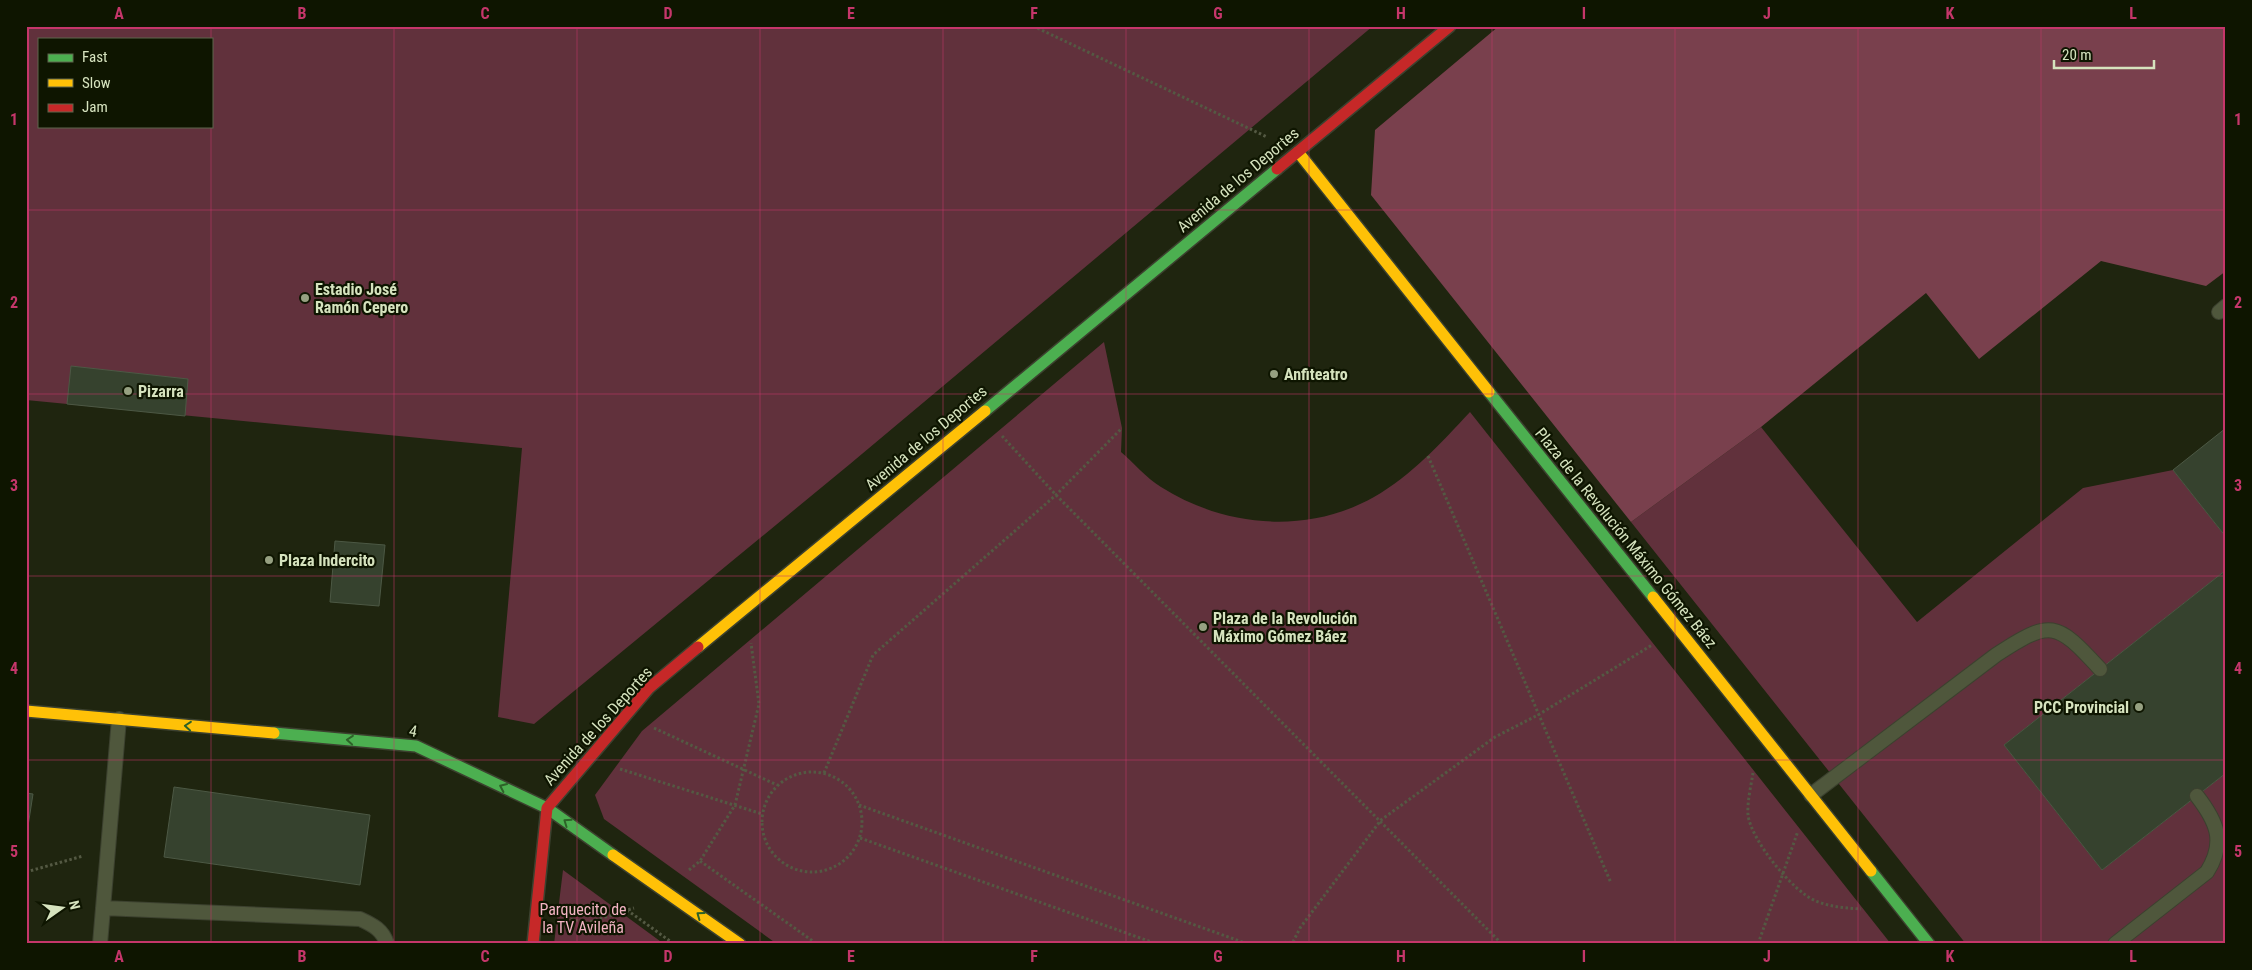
<svg xmlns="http://www.w3.org/2000/svg" width="2252" height="970" font-family="'Roboto Condensed',sans-serif">
  <style>
    .green { fill: #61313c; fill-rule: evenodd }
    .forest { fill: #79404d }
    .building { fill: #36422e; stroke: #4c5844 }
    .lines { fill: none; stroke-linecap: round; stroke-linejoin: round }
    .lane-casing { stroke: #3c412f; stroke-width: 16 }
    .fast-casing { stroke: #3c412f; stroke-width: 14 }
    .slow-casing { stroke: #3c412f; stroke-width: 14 }
    .jam-casing { stroke: #3c412f; stroke-width: 14 }
    .path { stroke: #545943; stroke-width: 3; stroke-dasharray: 2.5 2.5; stroke-linecap: butt }
    .lane { stroke: #4f573c; stroke-width: 14 }
    .fast { stroke: #4caf50; stroke-width: 11 }
    .slow { stroke: #ffc107; stroke-width: 11 }
    .jam { stroke: #c62828; stroke-width: 11 }
    .oneway { stroke: #2d6228 }
    .grid { fill: none; stroke: #c5366a; stroke-width: 1; stroke-opacity: 0.55 }
    .poi-dot { fill: #96a081; stroke: #0e1500; stroke-width: 2 }
    .labels { text-anchor: middle; dominant-baseline: central; stroke-width: 4.5; stroke-linejoin: round; paint-order: stroke }
    .street-label { font-size: 16px; fill: #d6e3be; stroke: #0e1500 }
    .poi-label { font-size: 16px; font-weight: bold; fill: #d6e3be; stroke: #0e1500; text-anchor: start }
    .park-label { font-size: 16px; fill: #f3b4c3; stroke: #0e1500 }
    .neatline { fill: none; stroke: #c5366a; stroke-width: 2 }
    .grid-label { font-size: 16px; text-anchor: middle; font-weight: bold; fill: #c5366a }
  </style>
  <rect width="100%" height="100%" fill="#1f250f"/>
  <!-- green -->
  <path class="green" d="M26 26H1373L850 464 534 724 498 717 522 448 26 400ZM39 39H211V126H39Z
    M1104 342 1122 428 1121 452C1134 463 1146 478 1161 487 1224 527 1307 535 1374 497 1411 476 1441 443 1470 412L1891 944H777L604 819 595 795 642 731Z
    M1761 427 1917 622 2083 488 2173 470 2226 537V570L2004 745 2102 870 2226 773V944H1966L1631 522Z
    M563 870 664 944H554Z"/>
  <!-- forest -->
  <path class="forest" d="M1499 26H2226V271L2206 286 2101 261 1979 359 1926 293 1761 427 1631 522 1371 195 1375 130Z"/>
  <!-- building -->
  <path class="building" d="M71 366 188 379 185 416 67 404Z
    M2226 428V537L2173 470Z
    M335 541 385 545 379 606 330 602Z
    M2226 570V773L2102 870 2004 745Z
    M174 787 370 815 360 885 164 857Z
    M26 793 33 794 26 839Z"/>
  <g class="lines">
    <defs>
      <path id="lane" d="M2219 312 2226 306
        M1811 795 1996 655C2051 619 2056 621 2100 669
        M103 908 360 919C373 925 383 930 387 944
        M100 944 119 719
        M2115 944 2207 872C2226 842 2217 822 2197 796"/>
      <path id="fast" d="M1489 392 1653 597
        M985 411 1277 169
        M274 733 416 746 547 808 613 855
        M1871 871 1929 944"/>
      <path id="slow" d="M1298 152 1489 392
        M1653 597 1871 871
        M698 647 985 411
        M26 711 274 733
        M613 855 740 944"/>
      <path id="jam" d="M1277 169 1450 26
        M533 944 547 808 649 688 698 647"/>
    </defs>
    <!-- lane casing -->
    <use href="#lane" class="lane-casing"/>
    <!-- fast casing -->
    <use href="#fast" class="fast-casing"/>
    <!-- slow casing -->
    <use href="#slow" class="slow-casing"/>
    <!-- jam casing -->
    <use href="#jam" class="jam-casing"/>
    <!-- path -->
    <path class="path" d="M1033 26 1267 137
      M1002 436 1056 495 1502 944
      M1428 456 1611 883
      M654 728 777 785
      M620 769 762 814
      M762 822a50 50 0 1 1 100 0a50 50 0 1 1-100 0Z
      M824 773 873 655 1056 495 1122 428
      M1753 773C1751 786 1747 802 1748 815 1751 840 1793 892 1816 901 1830 907 1846 908 1861 909
      M859 805 1248 944
      M860 838 1157 944
      M700 861 817 944
      M689 870 700 861 735 805 759 704 751 643
      M26 872 83 856
      M627 910 674 944
      M566 918 587 923 634 908
      M1293 942 1300 928 1381 820 1495 737 1538 715 1652 645
      M1274 944 1288 942 1297 944
      M1758 944 1798 831"/>
    <!-- lane -->
    <use href="#lane" class="lane"/>
    <!-- fast -->
    <use href="#fast" class="fast"/>
    <!-- slow -->
    <use href="#slow" class="slow"/>
    <!-- jam -->
    <use href="#jam" class="jam"/>
  </g>
  <!-- one-way arrows -->
  <defs><path id="oneway-chevron" d="M-2-3.5L2.5 0L-2 3.5" fill="none" stroke-width="1.6" stroke-linecap="round" stroke-linejoin="round" transform="scale(1.25)"/></defs>
  <g class="oneway">
    <use href="#oneway-chevron" transform="translate(188 726) rotate(-175)"/>
    <use href="#oneway-chevron" transform="translate(350 740) rotate(-175)"/>
    <use href="#oneway-chevron" transform="translate(503 787) rotate(-155)"/>
    <use href="#oneway-chevron" transform="translate(567 822) rotate(-145)"/>
    <use href="#oneway-chevron" transform="translate(700 915) rotate(-144)"/>
  </g>
  <!-- grid -->
  <path class="grid" d="M211 26V39M394 26V944M577 26V944M760 26V944M943 26V944M1126 26V944M1309 26V944M1492 26V944M1675 26V944M1858 26V944M2041 26V944M211 126V944M26 210H2226M26 394H2226M26 576H2226M26 760H2226"/>
  <!-- markers -->
  <g class="poi-dot">
    <circle cx="305" cy="298" r="5"/>
    <circle cx="1274" cy="374" r="5"/>
    <circle cx="128" cy="391" r="5"/>
    <circle cx="269" cy="560" r="5"/>
    <circle cx="1203" cy="627" r="5"/>
    <circle cx="2139" cy="707" r="5"/>
  </g>
  <g class="labels">
    <!-- street labels -->
    <g class="street-label">
      <text transform="translate(1238 180) rotate(-40)">Avenida de los Deportes</text>
      <text transform="translate(926 438) rotate(-40)">Avenida de los Deportes</text>
      <text transform="translate(1626 538) rotate(51)">Plaza de la Revolución Máximo Gómez Báez</text>
      <text transform="translate(598 726) rotate(-48)">Avenida de los Deportes</text>
      <text transform="translate(413 731) rotate(10)">4</text>
    </g>
    <!-- poi labels -->
    <g class="poi-label">
      <text x="315" y="289">Estadio José<tspan x="315" dy="18">Ramón Cepero</tspan></text>
      <text x="1284" y="374">Anfiteatro</text>
      <text x="138" y="391">Pizarra</text>
      <text x="279" y="560">Plaza Indercito</text>
      <text x="1213" y="618">Plaza de la Revolución<tspan x="1213" dy="18">Máximo Gómez Báez</tspan></text>
      <text x="2129" y="707" text-anchor="end">PCC Provincial</text>
    </g>
    <!-- park labels -->
    <g class="park-label">
      <text x="583" y="909">Parquecito de<tspan x="583" dy="18">la TV Avileña</tspan></text>
    </g>
  </g>
  <!-- border -->
  <rect width="2252" height="970" fill="none" stroke="#0e1500" stroke-width="55"/>
  <!-- legend -->
  <rect x="38" y="38" width="175" height="90" fill="#0e1500" stroke="#5e674c"/>
  <rect x="48" y="54" width="25" height="8" fill="#4caf50" stroke="#5e674c"/>
  <text x="82" y="62" font-size="15" fill="#d6e3be">Fast</text>
  <rect x="48" y="79" width="25" height="8" fill="#ffc107" stroke="#5e674c"/>
  <text x="82" y="88" font-size="15" fill="#d6e3be">Slow</text>
  <rect x="48" y="104" width="25" height="8" fill="#c62828" stroke="#5e674c"/>
  <text x="82" y="112" font-size="15" fill="#d6e3be">Jam</text>
  <!-- north arrow -->
  <g transform="translate(62 908) rotate(76)" stroke="#0e1500" stroke-width="4" paint-order="stroke">
  <path d="M0-4L9 19L0 12L-9 19Z" fill="#d6e3be"/>
  <text y="-8" font-size="14" font-weight="bold" text-anchor="middle" fill="#d6e3be">N</text>
  </g>
  <!-- scale -->
  <path d="M2054 60v8h100v-8" fill="none" stroke="#d6e3be" stroke-width="2.5"/>
  <text x="2062" y="60" font-size="15" fill="#d6e3be" stroke="#0e1500" stroke-width="4" paint-order="stroke">20 m</text>
  <rect x="28" y="28" width="2196" height="914" class="neatline"/>
  <g class="grid-label">
    <text x="119" y="19">A</text>
    <text x="302" y="19">B</text>
    <text x="485" y="19">C</text>
    <text x="668" y="19">D</text>
    <text x="851" y="19">E</text>
    <text x="1034" y="19">F</text>
    <text x="1218" y="19">G</text>
    <text x="1401" y="19">H</text>
    <text x="1584" y="19">I</text>
    <text x="1767" y="19">J</text>
    <text x="1950" y="19">K</text>
    <text x="2133" y="19">L</text>
    <text x="14" y="125">1</text>
    <text x="2238" y="125">1</text>
    <text x="14" y="308">2</text>
    <text x="2238" y="308">2</text>
    <text x="14" y="491">3</text>
    <text x="2238" y="491">3</text>
    <text x="14" y="674">4</text>
    <text x="2238" y="674">4</text>
    <text x="14" y="857">5</text>
    <text x="2238" y="857">5</text>
    <text x="119" y="962">A</text>
    <text x="302" y="962">B</text>
    <text x="485" y="962">C</text>
    <text x="668" y="962">D</text>
    <text x="851" y="962">E</text>
    <text x="1034" y="962">F</text>
    <text x="1218" y="962">G</text>
    <text x="1401" y="962">H</text>
    <text x="1584" y="962">I</text>
    <text x="1767" y="962">J</text>
    <text x="1950" y="962">K</text>
    <text x="2133" y="962">L</text>
  </g>
</svg>
